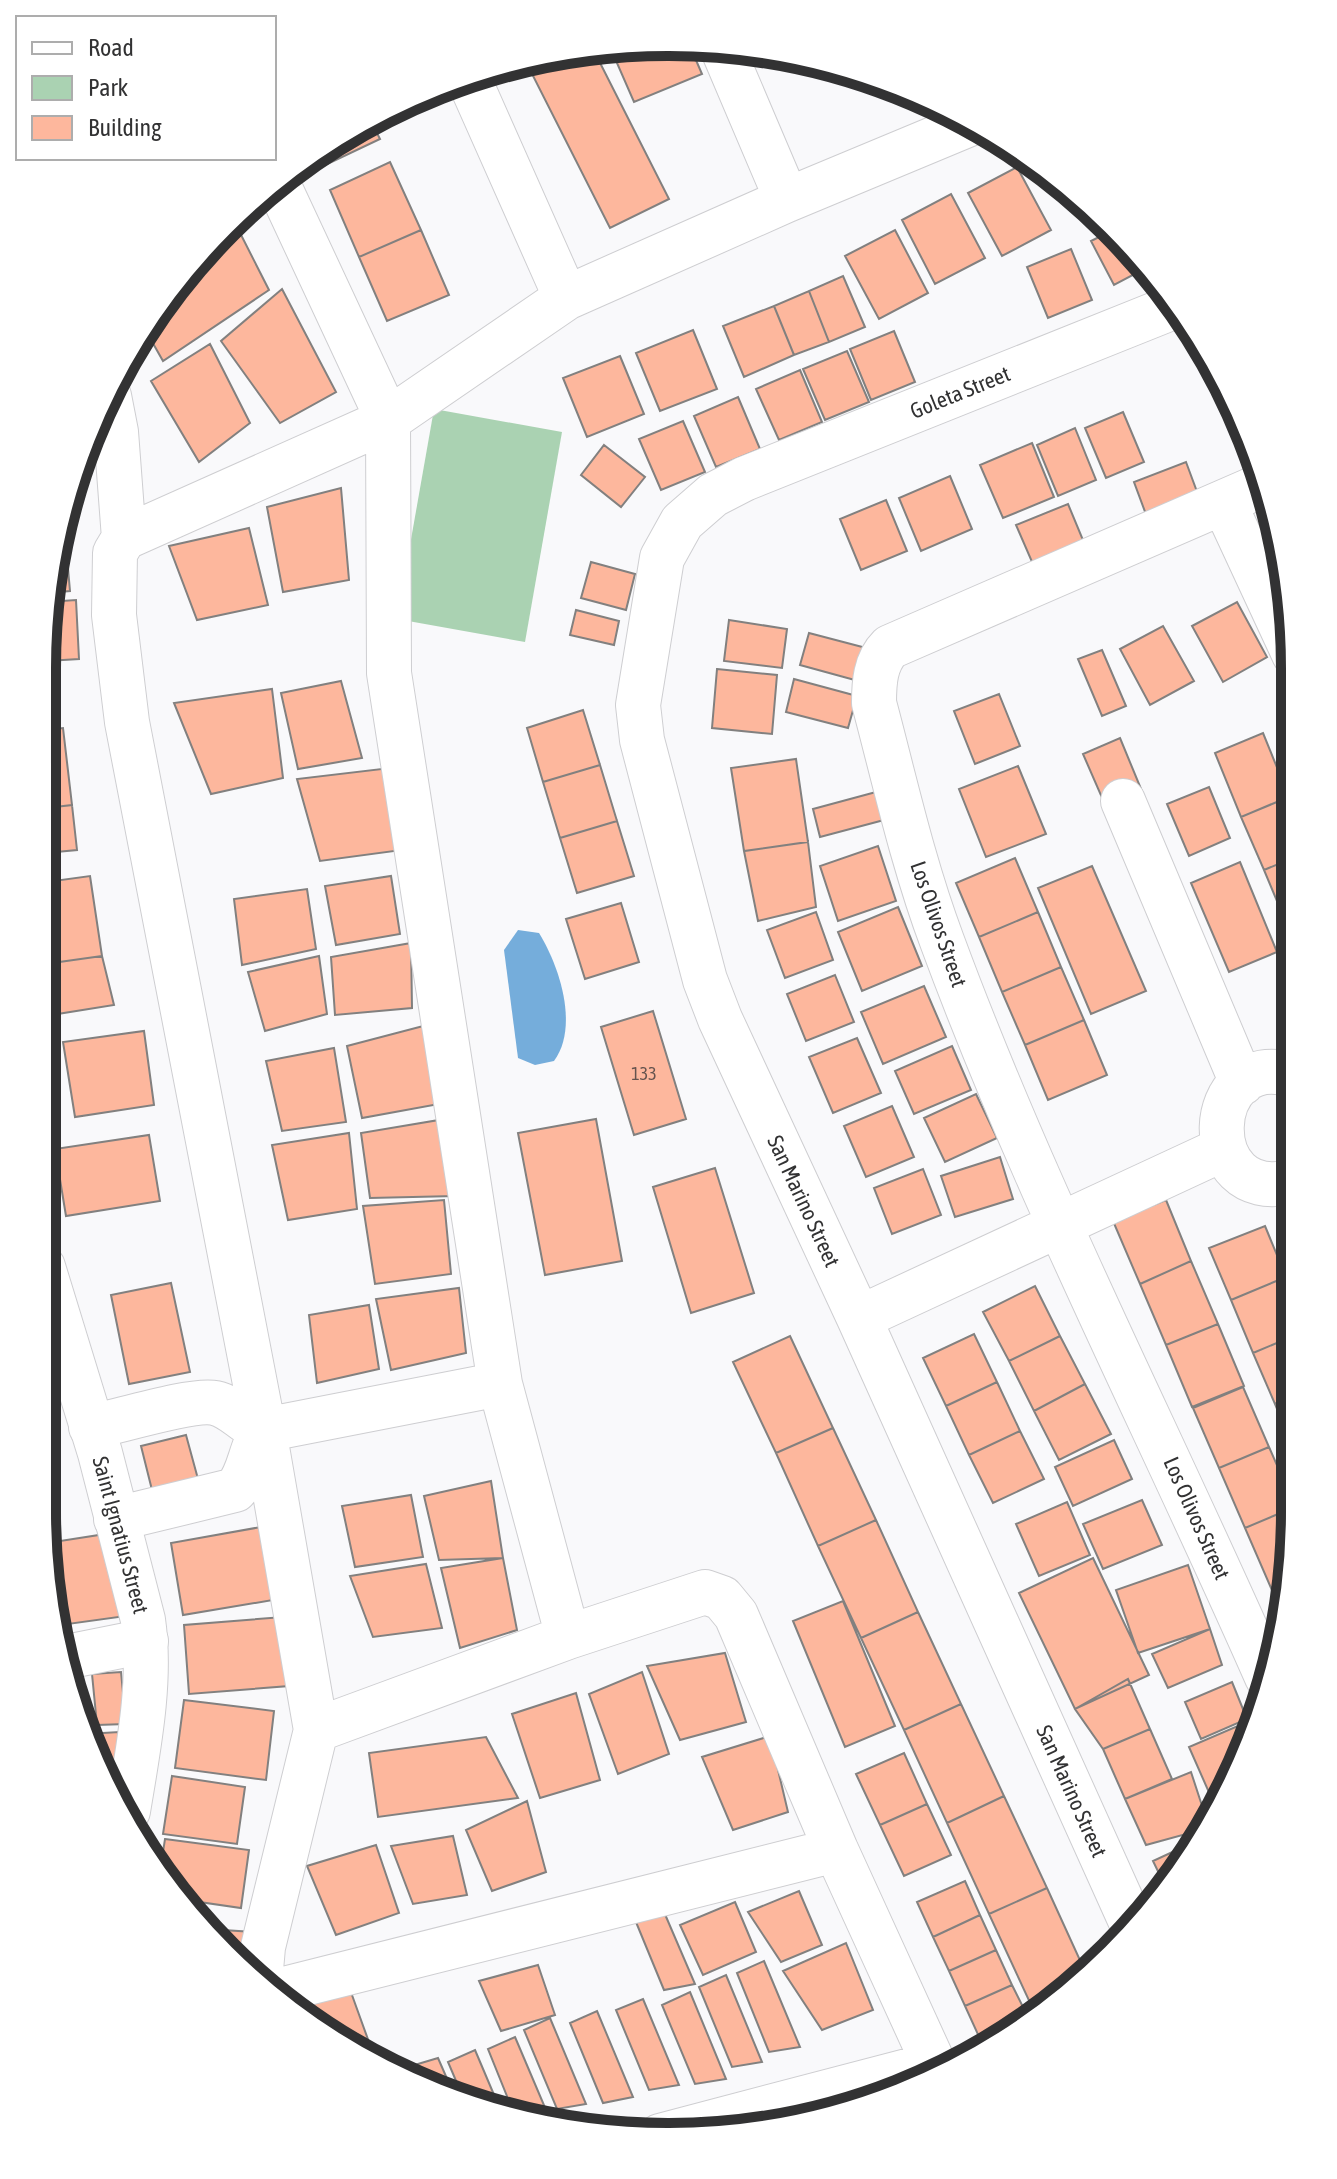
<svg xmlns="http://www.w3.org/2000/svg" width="1337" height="2179" font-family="'Asap Condensed',sans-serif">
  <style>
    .green { fill: #aad2b2 }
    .water { fill: #75addb }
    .building { fill: #fdb79d; stroke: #82807f; stroke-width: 2 }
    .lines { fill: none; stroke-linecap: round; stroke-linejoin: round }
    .minor-casing { stroke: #ceced1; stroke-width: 46 }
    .tertiary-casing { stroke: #ceced1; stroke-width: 46 }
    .minor { stroke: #fff; stroke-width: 44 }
    .tertiary { stroke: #fff; stroke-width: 44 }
    .labels { text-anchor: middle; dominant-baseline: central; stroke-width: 7; stroke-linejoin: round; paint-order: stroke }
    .number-label { font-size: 18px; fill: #65534e }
    .street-label { font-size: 22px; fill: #323233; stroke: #fff }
    .rim { fill: none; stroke: #323233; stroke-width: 10 }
  </style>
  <rect width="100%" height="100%" fill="#f9f9fb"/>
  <!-- green -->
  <path class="green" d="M434 409 562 432 525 642 397 619Z"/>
  <!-- water -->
  <path class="water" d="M518 930 539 933C560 967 579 1027 554 1061L535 1065 518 1058 504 950Z"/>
  <!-- building -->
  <path class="building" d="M689 44 702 74 634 102 610 47Z
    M592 47 669 199 610 228 526 62Z
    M370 119 380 139 317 169 311 157Z
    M390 162 421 230 359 257 330 190Z
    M1017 167 1051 230 1002 256 968 193Z
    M951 194 985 258 935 284 902 220Z
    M234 221 269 290 163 361 146 331 171 287Z
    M421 230 449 295 387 321 359 257Z
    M895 230 928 293 879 319 845 256Z
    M1113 230 1148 267 1114 285 1091 241Z
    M1071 249 1092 300 1048 318 1027 267Z
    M843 276 865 327 829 342 809 291Z
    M282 289 336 392 280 423 221 341Z
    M809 291 829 342 794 355 774 306Z
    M774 306 794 355 744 377 723 326Z
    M693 330 717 389 660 411 636 353Z
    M894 331 915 382 871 400 850 349Z
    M210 344 250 423 199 462 151 381Z
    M847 351 869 402 825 420 803 369Z
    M620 356 644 414 587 437 563 378Z
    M800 370 822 422 779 440 756 389Z
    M738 397 760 449 716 467 694 416Z
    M1123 412 1144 462 1106 478 1085 428Z
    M683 421 705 472 661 490 639 439Z
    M1075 428 1096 480 1058 496 1037 445Z
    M1032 443 1054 497 1003 518 980 465Z
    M604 445 645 477 621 507 581 475Z
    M1186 462 1206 516 1154 536 1134 482Z
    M950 476 972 529 921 551 899 498Z
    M341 488 349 580 283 592 267 507Z
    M886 500 907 551 861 570 840 519Z
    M1068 504 1090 557 1039 578 1016 525Z
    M64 523 70 591 47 593V587Z
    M249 528 268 605 197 620 169 546Z
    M591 562 635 574 626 610 581 598Z
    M76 600 79 659 47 661V602Z
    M1237 602 1267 657 1223 682 1192 626Z
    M576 610 619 621 614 645 570 635Z
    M729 620 787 629 782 668 724 661Z
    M1163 626 1194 681 1150 705 1120 649Z
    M809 633 870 649 862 682 800 665Z
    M1102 650 1126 706 1102 716 1078 659Z
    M717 669 777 675 772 734 712 728Z
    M794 679 857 696 848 728 786 712Z
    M341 681 362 758 298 769 281 693Z
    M272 689 283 778 211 794 174 703Z
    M999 694 1020 746 975 764 954 711Z
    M583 710 600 765 543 782 527 728Z
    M63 728 72 805 46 808V730Z
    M1263 733 1289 797 1241 817 1215 753Z
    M1120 738 1146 801 1110 816 1083 754Z
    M796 759 808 842 744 851 731 768Z
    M600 765 617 821 560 838 543 782Z
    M1018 766 1046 834 986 857 959 789Z
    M390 768 402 850 320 861 297 779Z
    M1209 787 1230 838 1189 856 1167 804Z
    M876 792 884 820 820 837 813 809Z
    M1293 795V858L1264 870 1241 817Z
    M72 805 77 850 46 853V808Z
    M617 821 634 876 577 893 560 838Z
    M808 842 816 907 758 921 744 851Z
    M878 846 896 901 838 921 820 866Z
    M1015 858 1038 912 979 937 956 883Z
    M1293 858 1292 923 1287 925 1264 870Z
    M1240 862 1277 952 1229 972 1191 883Z
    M1092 866 1146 991 1091 1014 1038 888Z
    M90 876 102 956 45 964 46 882Z
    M391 876 400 934 336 945 325 886Z
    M307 889 316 949 242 965 234 899Z
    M621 903 639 962 585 979 566 919Z
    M898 907 922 966 862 991 838 932Z
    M816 912 833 960 785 978 767 930Z
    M1038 912 1061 967 1002 992 979 937Z
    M411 943 412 1008 335 1015 331 957Z
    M102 956 114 1005 45 1016V964Z
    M319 956 327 1014 265 1031 248 972Z
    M1061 967 1084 1020 1025 1045 1002 992Z
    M835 975 854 1022 806 1041 787 994Z
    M924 986 946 1037 883 1064 861 1012Z
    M653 1011 686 1119 634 1135 601 1027Z
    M1084 1020 1107 1075 1048 1100 1025 1045Z
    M427 1025 439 1104 362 1118 347 1046Z
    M144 1031 154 1105 75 1117 63 1042Z
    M857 1038 881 1093 833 1113 809 1057Z
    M952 1046 971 1090 914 1114 895 1071Z
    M334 1048 346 1122 282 1131 266 1061Z
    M976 1094 997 1138 945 1162 924 1118Z
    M892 1106 914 1157 866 1177 844 1126Z
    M596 1119 622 1261 545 1275 518 1133Z
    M439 1120 455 1196 370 1198 361 1133Z
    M349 1133 357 1209 288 1220 272 1145Z
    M149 1135 160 1201 66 1216 55 1149Z
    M1000 1157 1013 1199 955 1217 941 1176Z
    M715 1168 754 1293 691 1313 653 1187Z
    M923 1169 941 1215 892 1234 874 1188Z
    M444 1200 451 1274 375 1284 363 1206Z
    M1166 1200 1191 1261 1140 1284 1113 1221Z
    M1265 1226 1286 1277 1231 1300 1209 1248Z
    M1191 1261 1218 1324 1166 1345 1140 1284Z
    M1286 1277 1291 1288V1337L1253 1353 1231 1300Z
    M171 1283 190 1372 129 1384 111 1295Z
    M1035 1286 1060 1336 1009 1361 983 1312Z
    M459 1288 466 1353 391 1370 376 1299Z
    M369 1305 379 1369 317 1383 309 1315Z
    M1218 1324 1244 1386 1192 1407 1166 1345Z
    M974 1334 997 1382 946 1406 923 1358Z
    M790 1336 833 1428 776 1453 733 1362Z
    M1060 1336 1085 1384 1034 1411 1009 1361Z
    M1291 1337 1290 1398 1275 1404 1253 1353Z
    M997 1382 1020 1431 969 1455 946 1406Z
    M1085 1384 1111 1434 1059 1460 1034 1411Z
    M1243 1387 1269 1447 1219 1468 1193 1408Z
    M1290 1398V1440L1275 1404Z
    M833 1428 876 1520 818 1546 776 1453Z
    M1020 1431 1044 1479 993 1503 969 1455Z
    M186 1435 198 1479 152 1490 141 1446Z
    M1114 1440 1132 1479 1073 1506 1055 1467Z
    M1269 1447 1290 1495V1509L1245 1528 1219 1468Z
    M491 1481 503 1558 439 1560 424 1496Z
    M411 1495 423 1557 355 1567 342 1506Z
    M1142 1500 1162 1545 1103 1569 1083 1524Z
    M1067 1502 1090 1555 1039 1576 1016 1524Z
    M1290 1509V1580L1271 1588 1245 1528Z
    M876 1520 918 1612 861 1638 818 1546Z
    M261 1527 273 1600 183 1615 171 1543Z
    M112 1533 126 1616 61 1625 47 1543Z
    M503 1558 517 1630 460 1648 441 1568Z
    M1093 1558 1149 1675 1075 1709 1019 1593Z
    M426 1564 442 1628 373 1637 350 1576Z
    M1188 1565 1210 1629 1138 1653 1116 1590Z
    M1290 1580V1592L1283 1616 1271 1588Z
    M843 1601 895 1726 845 1747 793 1621Z
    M918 1612 961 1704 904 1730 861 1638Z
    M283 1617 289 1686 189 1694 184 1625Z
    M1210 1629 1222 1665 1168 1688 1152 1654Z
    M725 1653 746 1722 680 1740 647 1666Z
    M80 1668 89 1724 82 1725 75 1711 68 1669Z
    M121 1672 126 1724 97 1725 92 1674Z
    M642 1672 669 1754 618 1774 589 1694Z
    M1128 1679 1150 1729 1103 1749 1075 1709Z
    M1232 1682 1247 1719 1201 1739 1185 1702Z
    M576 1693 600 1780 540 1798 512 1714Z
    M184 1700 274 1711 266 1780 175 1768Z
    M961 1704 1004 1796 947 1823 904 1730Z
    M1247 1722 1252 1733 1247 1750 1215 1806 1189 1747Z
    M1150 1729 1172 1779 1125 1799 1103 1749Z
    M119 1732 112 1781 87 1734Z
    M770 1736 788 1812 733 1830 702 1757Z
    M486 1737 518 1798 378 1817 369 1753Z
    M904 1753 927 1804 880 1825 856 1774Z
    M1191 1772 1207 1821 1201 1830 1146 1845 1125 1799Z
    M172 1776 245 1787 237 1844 163 1834Z
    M1004 1796 1047 1888 989 1914 947 1823Z
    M527 1801 546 1872 492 1891 466 1830Z
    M927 1804 951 1855 904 1876 880 1825Z
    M453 1836 467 1895 413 1904 391 1846Z
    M165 1839 249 1850 241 1908 179 1899 160 1871Z
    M1194 1842 1167 1890 1153 1861Z
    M376 1845 399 1913 336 1935 307 1866Z
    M965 1881 980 1915 933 1937 917 1902Z
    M1047 1888 1084 1969 1054 1997 1032 2007 989 1914Z
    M799 1891 822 1945 781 1962 748 1912Z
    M658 1898 695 1984 664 1990 631 1910Z
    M735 1902 756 1952 703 1975 680 1925Z
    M980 1915 996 1950 949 1971 933 1937Z
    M208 1929 253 1932 250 1970Z
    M846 1943 873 2010 822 2030 783 1971Z
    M996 1950 1012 1985 965 2006 949 1971Z
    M764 1961 800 2047 769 2052 737 1973Z
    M538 1965 555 2015 501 2031 479 1981Z
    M726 1975 762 2062 732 2067 699 1987Z
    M348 1984 370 2045 362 2048 298 2014 294 2003Z
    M1012 1985 1029 2019 981 2041 965 2006Z
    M690 1992 726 2079 695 2084 662 2005Z
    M643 1999 679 2085 649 2090 616 2010Z
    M597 2011 633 2097 603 2103 570 2023Z
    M550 2018 586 2104 557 2109 524 2030Z
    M1029 2019 1017 2031 984 2047 981 2041Z
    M515 2037 549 2117 513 2111 488 2049Z
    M475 2050 500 2109 465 2102 448 2062Z
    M438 2058 455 2097 401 2069Z"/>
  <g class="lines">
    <defs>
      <path id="minor" d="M721 45 787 200
        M467 75 566 298
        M109 396 116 432 124 538 115 553 114 615 127 722 264 1430 316 1730 263 1947 260 1981
        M1265 484 890 647C875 662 874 683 874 703 895 782 913 864 942 941 1035 1193 1159 1431 1267 1677
        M1224 503 1294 654
        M124 538 388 420 277 182
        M1123 801 1242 1083
        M1291 1182C1195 1205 1202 1047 1292 1075
        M859 1318 1223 1149
        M91 1427C117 1422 193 1398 215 1403 234 1407 245 1425 264 1430L500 1384
        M116 1519 235 1490C251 1473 249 1448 264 1430
        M66 1657 146 1641
        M316 1730 568 1637
        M1132 1924 859 1318 720 1019 705 980 642 740 638 705 662 558 682 522 713 495 744 479 1176 306
        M272 1992 836 1850
        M937 2071 836 1850 736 1615 722 1598 705 1592 568 1637 500 1384 389 673 388 420 566 298 787 200 972 123
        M728 2118 934 2064
        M660 2136 728 2118 732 2127"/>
      <path id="tertiary" d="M43 1267 100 1453 143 1620C152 1681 138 1750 128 1811"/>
    </defs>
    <!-- minor casing -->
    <use href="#minor" class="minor-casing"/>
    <!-- tertiary casing -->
    <use href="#tertiary" class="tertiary-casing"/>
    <!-- minor -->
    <use href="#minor" class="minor"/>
    <!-- tertiary -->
    <use href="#tertiary" class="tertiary"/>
  </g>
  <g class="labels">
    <!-- number labels -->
    <g class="number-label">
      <text x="644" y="1073">133</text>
    </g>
    <!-- street labels -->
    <g class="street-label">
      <text transform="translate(960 392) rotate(-22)">Goleta Street</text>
      <text transform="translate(939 924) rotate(71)">Los Olivos Street</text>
      <text transform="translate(804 1201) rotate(65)">San Marino Street</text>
      <text transform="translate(1197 1518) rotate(66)">Los Olivos Street</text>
      <text transform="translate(121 1535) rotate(75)">Saint Ignatius Street</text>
      <text transform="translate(1072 1791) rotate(66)">San Marino Street</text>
    </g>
  </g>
  <!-- crop -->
  <path d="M0 0H1337V2179H0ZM668 56H669A612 612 0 0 1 1281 668V1511A612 612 0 0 1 669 2123H668A612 612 0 0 1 56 1511V668A612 612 0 0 1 668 56Z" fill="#fff" fill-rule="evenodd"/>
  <path class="rim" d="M668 56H669A612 612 0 0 1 1281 668V1511A612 612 0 0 1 669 2123H668A612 612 0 0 1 56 1511V668A612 612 0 0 1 668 56Z"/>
  <!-- legend -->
  <rect x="16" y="16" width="260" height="144" fill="#ffffff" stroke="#adadad" stroke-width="2"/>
  <rect x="32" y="42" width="40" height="12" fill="#ffffff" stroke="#adadad" stroke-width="2"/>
  <text x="88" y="56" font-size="24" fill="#323233">Road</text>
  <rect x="32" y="76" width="40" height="24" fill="#aad2b2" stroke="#adadad" stroke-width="2"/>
  <text x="88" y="96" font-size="24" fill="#323233">Park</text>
  <rect x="32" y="116" width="40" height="24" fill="#fdb79d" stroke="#adadad" stroke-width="2"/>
  <text x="88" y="136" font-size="24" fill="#323233">Building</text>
</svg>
